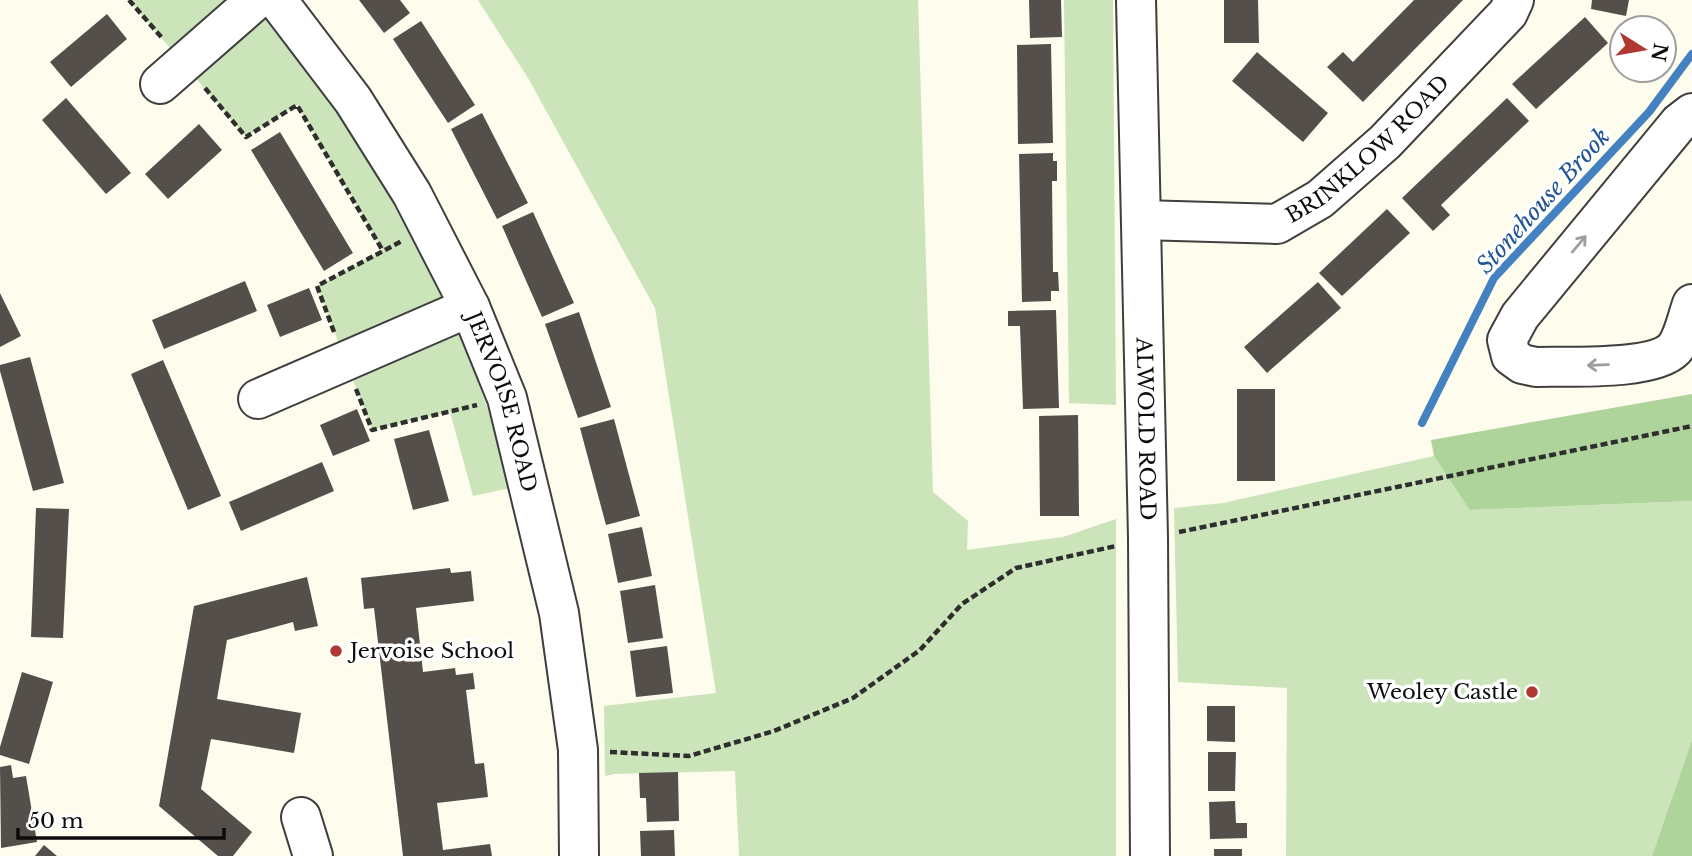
<svg xmlns="http://www.w3.org/2000/svg" width="1692" height="856" font-family="'Libre Baskerville',serif">
  <style>
    .green { fill: #cbe4ba }
    .forest { fill: #aed39b }
    .lines { fill: none; stroke-linecap: round; stroke-linejoin: round }
    .stream { stroke: #4481c0; stroke-width: 8 }
    .building { fill: #544f4a }
    .minor-casing { stroke: #3f3f3f; stroke-width: 42 }
    .path { stroke: #2e2e2e; stroke-width: 4.5; stroke-dasharray: 7 3.5; stroke-linecap: butt }
    .minor { stroke: #fff; stroke-width: 38 }
    .oneway { stroke: #9e9e9e }
    .poi-dot { fill: #af3932; stroke: #fff; stroke-width: 2.5 }
    .labels { text-anchor: middle; dominant-baseline: central; stroke-width: 7; stroke-linejoin: round; paint-order: stroke }
    .street-label { font-size: 21px; fill: #0c0c0c; stroke: #fff }
    .poi-label { font-size: 21px; fill: #0c0c0c; stroke: #fff; text-anchor: start }
    .water-label { font-size: 23px; font-style: italic; fill: #225592; stroke: #fff }
  </style>
  <rect width="100%" height="100%" fill="#fdfced"/>
  <!-- green -->
  <path class="green" d="M129 0H253L279 28 392 191 466 347 515 487 473 496 450 412 372 430 317 286 383 250 297 105 246 137Z
    M478 0H918L933 492 968 521 967 550 1063 537 1116 519V856H739L735 771 614 774 605 776 604 706 716 693 655 308 528 78Z
    M1064 0H1113L1116 405 1069 403Z
    M1434 456 1471 510 1692 501V740L1652 856H1286L1287 688 1178 682 1174 508 1223 503Z"/>
  <!-- forest -->
  <path class="forest" d="M1692 394V501L1470 510 1434 456 1431 440Z
    M1692 740V856H1652Z"/>
  <g class="lines">
    <!-- stream -->
    <path class="stream" d="M1422 423 1494 278 1649 112 1692 54"/>
  </g>
  <!-- building -->
  <path class="building" d="M359 0H400L410 13 384 33Z
    M1029 0H1061L1062 37 1030 38Z
    M1224 0H1258L1259 43H1224Z
    M1414 0H1463L1363 102 1327 67 1343 52 1353 62Z
    M1592 0H1629L1626 16 1591 9Z
    M107 14 127 39 71 87 50 62Z
    M1585 17 1608 43 1536 109 1512 84Z
    M421 21 475 105 448 123 393 39Z
    M1051 44 1053 143 1018 144 1017 45Z
    M1257 52 1328 113 1303 142 1232 81Z
    M66 98 131 173 106 194 42 120Z
    M1507 98 1529 121 1441 205 1450 215 1433 231 1402 198Z
    M482 113 528 203 497 219 451 129Z
    M199 124 222 150 168 199 145 174Z
    M280 132 353 253 324 271 251 150Z
    M1053 153V161H1057V181H1052L1053 272H1058L1059 291H1051V301L1022 302 1019 154Z
    M1387 209 1410 233 1342 296 1319 273Z
    M533 212 574 303 542 317 502 226Z
    M245 281 257 311 164 349 152 320Z
    M1318 282 1341 308 1267 373 1244 347Z
    M309 288 322 320 280 337 267 305Z
    M0 293 21 336 0 347Z
    M1056 310 1059 408 1023 409 1020 326H1008V311Z
    M579 312 611 407 578 418 545 324Z
    M30 357 64 483 33 491 0 371V365Z
    M163 360 221 496 188 510 131 374Z
    M1237 389H1275V481H1237Z
    M357 409 370 441 333 456 320 425Z
    M1078 415 1079 516H1040L1039 416Z
    M614 419 640 516 606 525 580 428Z
    M429 430 449 501 413 510 394 439Z
    M322 462 334 491 241 531 229 502Z
    M36 508 69 509 63 638 31 637Z
    M642 527 652 576 618 583 608 534Z
    M450 568 451 573 471 571 474 601 416 608 423 672 455 668 456 675 473 673 475 689 466 690 475 764 484 763 488 797 437 803 443 850 490 844 492 856H403L374 608 364 609 361 578Z
    M307 577 318 626 295 631 293 622 227 640 217 699 301 713 294 753 211 739 201 789 252 832 233 856H218L159 806 194 606Z
    M655 585 663 638 628 643 620 591Z
    M667 646 673 693 636 697 630 651Z
    M22 672 53 682 29 764 0 755V747Z
    M1207 706H1235V742L1207 741Z
    M1208 752H1236L1235 791H1208Z
    M11 765 13 778 26 776 37 842 1 848 0 767Z
    M678 772 679 821 647 822 646 798H640L639 773Z
    M1235 801 1236 823H1247V838L1210 839 1209 802Z
    M674 830 675 856H641L640 831Z
    M44 845 57 856H35Z
    M1214 849H1242V856H1214Z"/>
  <g class="lines">
    <defs>
      <g id="minor">
        <path id="s1" d="M277 0 353 100 412 194 470 307 507 398 559 613 578 750 579 856"/>
        <path id="s2" d="M1136 0 1148 538 1150 856"/>
        <path d="M160 84 256 0"/>
        <path d="M1692 113 1679 123 1520 316 1507 340 1511 356 1522 364 1536 367C1567 366 1653 371 1674 349 1683 339 1687 318 1692 304"/>
        <path id="s3" d="M1141 220 1277 224 1320 199 1385 142 1508 13 1514 0"/>
        <path d="M258 399 470 307"/>
        <path d="M301 817 313 856"/>
      </g>
    </defs>
    <!-- minor casing -->
    <use href="#minor" class="minor-casing"/>
    <!-- path -->
    <path class="path" d="M129 0 163 39
      M205 88 246 137 297 105 383 251
      M334 332 317 286 402 241
      M356 389 372 430 477 405
      M1179 532 1692 426
      M610 752 689 756 774 731 853 698 920 650 962 604 1016 568 1116 546"/>
    <!-- minor -->
    <use href="#minor" class="minor"/>
  </g>
  <!-- one-way arrows -->
  <defs><path id="oneway-shaft" d="M-6 0H5M1.5-3L5.5 0L1.5 3" fill="none" stroke-width="1.6" stroke-linecap="round" stroke-linejoin="round" transform="scale(1.75)"/></defs>
  <g class="oneway">
    <use href="#oneway-shaft" transform="translate(1579 244) rotate(-50)"/>
    <use href="#oneway-shaft" transform="translate(1598 365) rotate(178)"/>
  </g>
  <!-- markers -->
  <g class="poi-dot">
    <circle cx="336" cy="651" r="7"/>
    <circle cx="1532" cy="692" r="7"/>
  </g>
  <g class="labels">
    <!-- street labels -->
    <g class="street-label">
      <text stroke="none"><textPath href="#s3" startOffset="254">BRINKLOW ROAD</textPath></text>
      <text stroke="none"><textPath href="#s1" startOffset="464">JERVOISE ROAD</textPath></text>
      <text stroke="none"><textPath href="#s2" startOffset="429">ALWOLD ROAD</textPath></text>
    </g>
    <!-- poi labels -->
    <g class="poi-label">
      <text x="350" y="651">Jervoise School</text>
      <text x="1518" y="692" text-anchor="end">Weoley Castle</text>
    </g>
    <!-- water labels -->
    <g class="water-label">
      <text transform="translate(1543 201) rotate(-48)">Stonehouse Brook</text>
    </g>
  </g>
  <!-- north arrow -->
  <g transform="translate(1643 49) rotate(101)"><circle r="33" fill="#ffffff" stroke="#9e9e9e" stroke-width="2"/>
  <path d="M0-5L12 26L0 18L-12 26Z" fill="#af3932"/>
  <text y="-10" font-size="19" font-weight="bold" text-anchor="middle" fill="#0c0c0c">N</text>
  </g>
  <!-- scale -->
  <path d="M18 828v10h206v-10" fill="none" stroke="#0c0c0c" stroke-width="3.5"/>
  <text x="28" y="828" font-size="21" fill="#0c0c0c" stroke="#ffffff" stroke-width="5" paint-order="stroke">50 m</text>
</svg>
